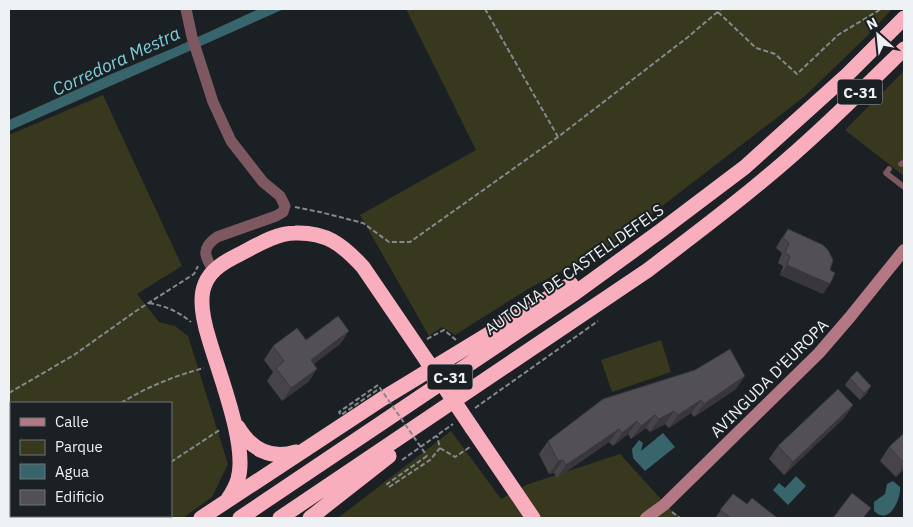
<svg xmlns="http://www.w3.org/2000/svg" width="913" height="527" font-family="'IBM Plex Sans',sans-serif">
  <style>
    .green { fill: #37381d; fill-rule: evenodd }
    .water { fill: #37656b }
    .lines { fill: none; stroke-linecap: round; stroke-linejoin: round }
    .path { stroke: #85898d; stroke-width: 2; stroke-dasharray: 5 2.5; stroke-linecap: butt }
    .lane { stroke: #7d5860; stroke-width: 5.5 }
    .street { stroke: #7d5860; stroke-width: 11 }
    .secondary { stroke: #b37884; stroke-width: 12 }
    .highway { stroke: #f8aebd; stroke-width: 15 }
    .path-bridge { stroke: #85898d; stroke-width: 2; stroke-dasharray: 5 2.5; stroke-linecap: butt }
    .highway-bridge { stroke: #f8aebd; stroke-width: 15 }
    .wall { fill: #474449 }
    .shaded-wall { fill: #39373c }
    .building { fill: #524f55; stroke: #39373c }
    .labels { text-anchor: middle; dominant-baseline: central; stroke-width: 4; stroke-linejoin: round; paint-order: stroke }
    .shield { fill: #1b2024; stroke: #afb2b6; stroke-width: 1 }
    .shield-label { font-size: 15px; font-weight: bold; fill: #eef1f4 }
    .street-label { font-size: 16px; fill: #eef1f4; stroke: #1b2024 }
    .water-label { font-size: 18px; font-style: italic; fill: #7dcfda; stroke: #1b2024 }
  </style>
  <rect width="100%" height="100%" fill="#1b2024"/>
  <!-- green -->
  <path class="green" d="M406 9H892L866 37 805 96 613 244 528 289 455 335 442 327 429 336 360 215 476 150Z
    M904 71V176L845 130Z
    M103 95 182 266 137 294 159 322 175 326 188 336 228 464 212 497 183 518H9V135ZM11 403H171V516H11Z
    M661 340 671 372 612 392 601 360Z
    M451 431 501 499 526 485 620 454 669 508 681 518H338Z"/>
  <!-- water -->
  <path class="water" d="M259 9H284L9 131V120L109 75 176 47Z
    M663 433 675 447 645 471 633 458 632 449 639 440 643 443 641 451Z
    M796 476 806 486 788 505 773 490 779 483 785 488Z
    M893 481 900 487C901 500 889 526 874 511V502L885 494 887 484Z"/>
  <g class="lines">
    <!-- path -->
    <path class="path" d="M485 9 558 137
      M718 12 756 48 775 54 797 74 838 35 881 9
      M295 207 320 212 363 223 389 242H410L558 137 688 37 721 9
      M149 303C165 306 178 311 191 322
      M427 339 444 330 456 340
      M9 393 74 355 136 311 194 274 198 266
      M121 403C147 387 174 376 204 368
      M475 408 598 321
      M9 433 11 436
      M440 448 455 457 470 447
      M427 456 387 484 389 487 430 460 440 448 437 436
      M402 460 453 424
      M171 462 221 429
      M672 512 680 518
      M86 518 89 516"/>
    <!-- lane -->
    <path class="lane" d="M901 164 904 162
      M889 169 886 173 904 187"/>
    <!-- street -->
    <path class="street" d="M186 9 192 37 213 102 231 141 263 182 280 196 285 206 283 212 276 216 217 237C201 248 204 256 214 271"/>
    <!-- secondary -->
    <path class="secondary" d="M646 518 664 505 819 353 850 317 904 250"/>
    <!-- highway -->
    <path class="highway" d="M238 427C251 449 270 460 296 452
      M472 428 533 518
      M228 499C232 493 236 486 238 479 248 446 219 374 209 339 204 323 198 300 205 284 211 268 228 260 242 253 257 245 277 233 295 233 326 232 342 244 363 267L427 361
      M201 518 382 399 571 284
      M240 518 575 293 659 232 745 167 847 75 904 18
      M280 518 648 270C686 241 725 212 762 181 812 140 858 94 904 49
      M310 518 389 456"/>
    <!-- path-bridge -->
    <path class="path-bridge" d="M378 385 339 412 341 415 380 388 427 456"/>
    <!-- highway-bridge -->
    <path class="highway-bridge" d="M427 361 472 428"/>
  </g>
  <!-- wall -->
  <path class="wall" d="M788 229 823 294 780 275 783 266 778 263 782 253 776 248 781 239Z
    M349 331 340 344 314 364 317 369 308 382 282 401 267 381 273 372 264 360 273 346Z
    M850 378 871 386 867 393 860 400 845 385Z
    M736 389 694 417 691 413 669 428 665 424 650 432 646 428 631 439 628 434 613 446 609 442 557 478 554 473 549 474 539 454 548 441Z
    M853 405 844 418 784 475 769 459 778 446Z
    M904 433V469L896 477 880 461 889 447Z
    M733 494 747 504 776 518H715Z"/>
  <!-- shaded-wall -->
  <path class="shaded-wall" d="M787 265 830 284 823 294 780 275Z
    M349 331 340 344 302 373 311 360Z
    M317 369 308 382 282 401 291 388Z
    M745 376 736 389 694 417 704 404Z
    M871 386 867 393 860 400 864 393Z
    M701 400 691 413 669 428 678 415Z
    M853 405 844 418 784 475 793 462Z
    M674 411 665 424 650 432 659 419Z
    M655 415 646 428 631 439 641 426Z
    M637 421 628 434 613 446 622 433Z
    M619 429 609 442 557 478 566 465Z
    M563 460 554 473 549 474 558 461Z
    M904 465V469L896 477Z"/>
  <!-- building -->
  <path class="building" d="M788 229 823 245 828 250 833 260 830 270 835 273 830 284 787 265 790 256 785 253 789 243 783 238Z
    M338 316 349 331 311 360 317 369 291 388 276 368 284 361 273 346 297 328 306 340Z
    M730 349 745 376 704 404 701 400 678 415 674 411 659 419 655 415 641 426 637 421 622 433 619 429 566 465 563 460 558 461 548 441 603 399 695 370Z
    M857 371 871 386 864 393 850 378Z
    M838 389 853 405 793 462 778 446Z
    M904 433V463L889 447Z
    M852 493 871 508 863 518H833Z
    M733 494 747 504 752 498 776 517V518H731L720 510Z"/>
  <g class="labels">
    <!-- shield labels -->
    <g class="shield">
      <rect x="837.5" y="79.5" width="45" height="25" rx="4"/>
      <rect x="427.5" y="364.5" width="45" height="25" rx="4"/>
    </g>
    <g class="shield-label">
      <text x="860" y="92">C-31</text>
      <text x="450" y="377">C-31</text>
    </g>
    <!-- street labels -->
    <g class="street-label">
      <text transform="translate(574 269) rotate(-35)">AUTOVIA DE CASTELLDEFELS</text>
      <text transform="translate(769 378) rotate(-45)">AVINGUDA D'EUROPA</text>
    </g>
    <!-- water labels -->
    <g class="water-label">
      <text transform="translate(116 61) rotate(-25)">Corredora Mestra</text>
    </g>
  </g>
  <!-- border -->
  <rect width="913" height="527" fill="none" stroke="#eef1f4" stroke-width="20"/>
  <!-- legend -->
  <rect x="10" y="402" width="162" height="115" fill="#1b2024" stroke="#6f7477"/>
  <rect x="20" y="418" width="25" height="8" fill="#b37884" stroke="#6f7477"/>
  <text x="55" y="427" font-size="15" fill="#eef1f4">Calle</text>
  <rect x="20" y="440" width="25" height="15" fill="#37381d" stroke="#6f7477"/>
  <text x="55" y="452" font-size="15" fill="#eef1f4">Parque</text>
  <rect x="20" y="464" width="25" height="15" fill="#37656b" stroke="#6f7477"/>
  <text x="55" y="477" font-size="15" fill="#eef1f4">Agua</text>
  <rect x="20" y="490" width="25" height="15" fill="#524f55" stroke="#6f7477"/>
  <text x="55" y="502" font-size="15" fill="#eef1f4">Edificio</text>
  <!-- north arrow -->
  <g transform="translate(878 35) rotate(333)" stroke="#1b2024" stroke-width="4" paint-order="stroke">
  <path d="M0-4L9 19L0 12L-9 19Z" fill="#eef1f4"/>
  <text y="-8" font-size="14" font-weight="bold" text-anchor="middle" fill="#eef1f4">N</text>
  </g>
</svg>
